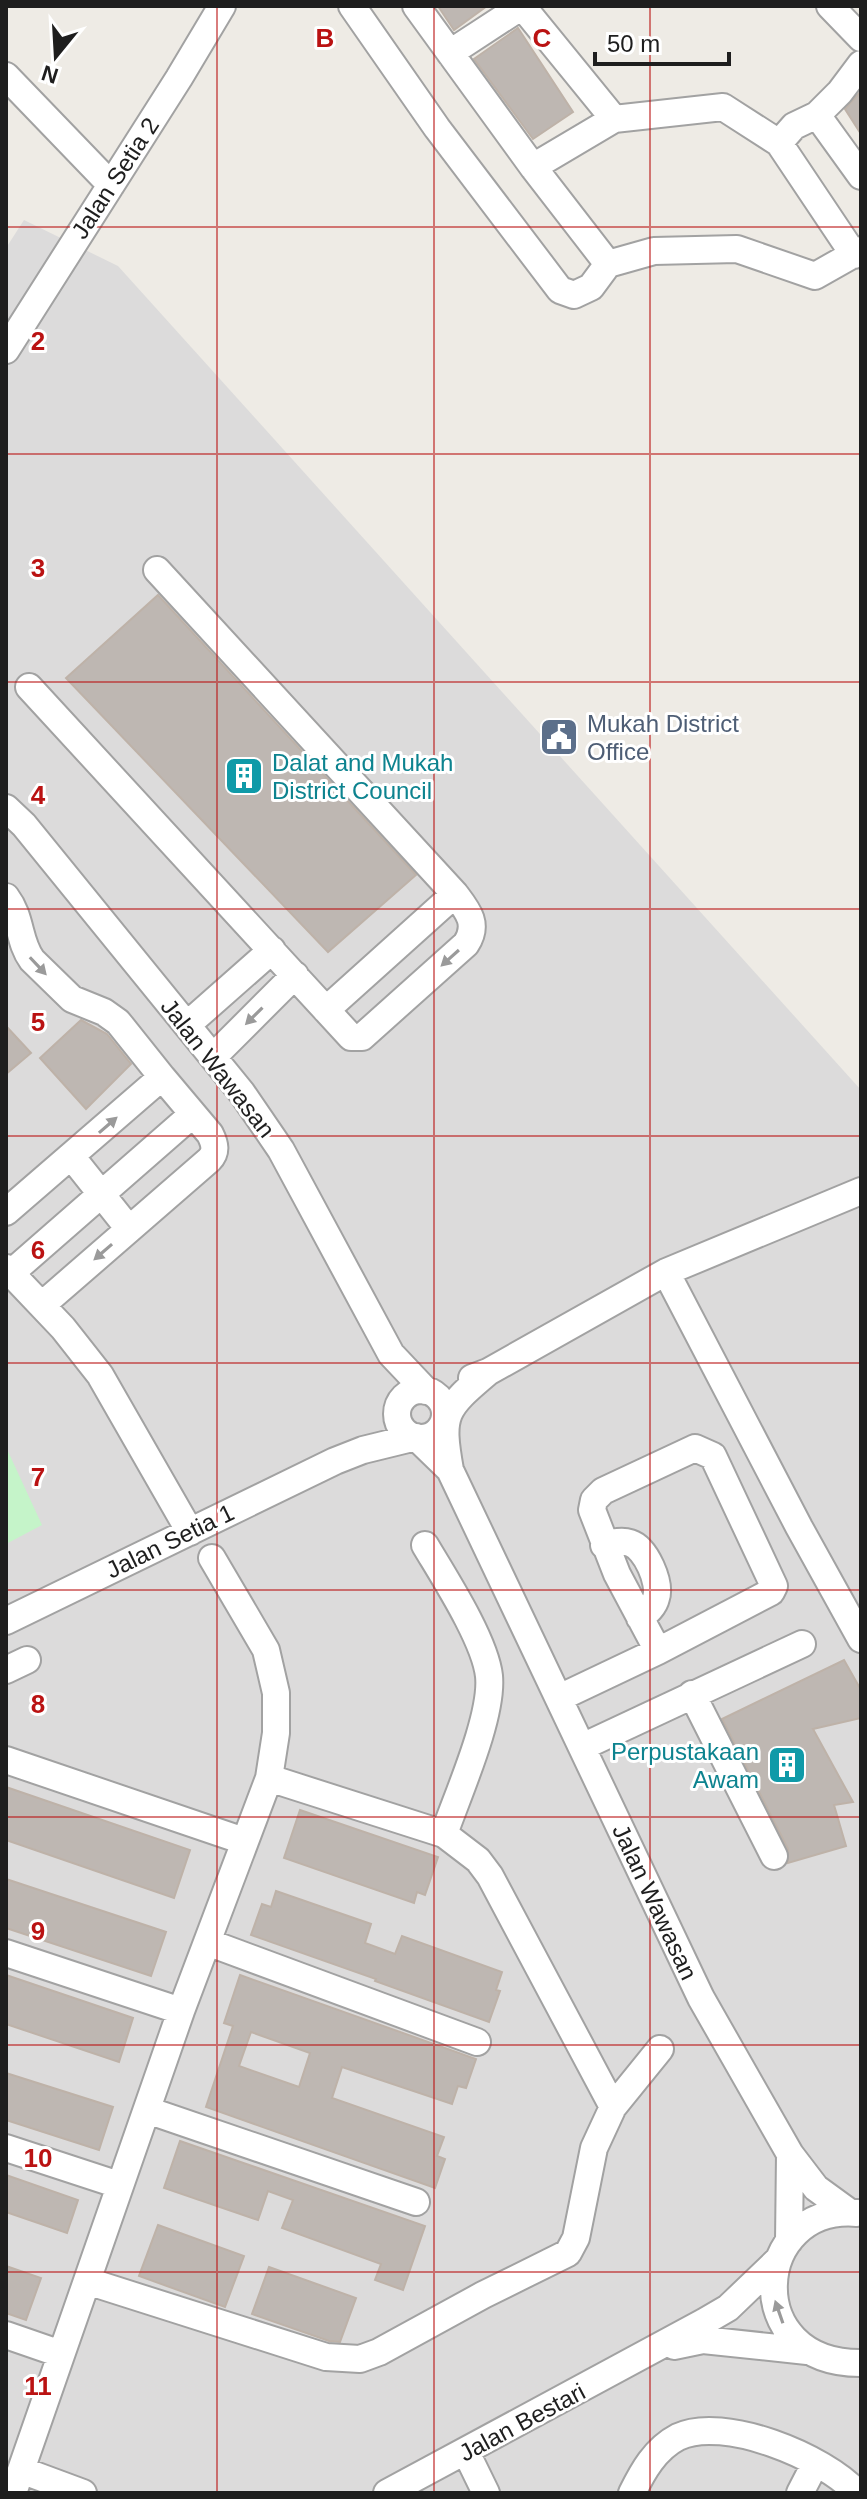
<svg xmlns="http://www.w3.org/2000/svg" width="867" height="2499" font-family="Helvetica,sans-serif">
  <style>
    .residential { fill: #dcdbdb }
    .park { fill: #c5f4c9 }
    .building { fill: #beb7b2; stroke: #beb2a8; stroke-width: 2; fill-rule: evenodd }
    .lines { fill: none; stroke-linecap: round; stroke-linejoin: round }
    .minor-casing { stroke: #a2a2a2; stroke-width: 30 }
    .minor { stroke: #fff; stroke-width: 26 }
    .oneway { fill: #9a9a9a }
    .grid { fill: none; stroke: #ba1212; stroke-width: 2; stroke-opacity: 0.55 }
    .labels { text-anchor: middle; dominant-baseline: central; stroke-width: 6; stroke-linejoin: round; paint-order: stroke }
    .street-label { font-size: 24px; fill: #1e1e1e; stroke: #fff }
    .service-label { font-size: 24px; fill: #4e5e75; stroke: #fff; text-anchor: start }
    .culture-label { font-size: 24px; fill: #0d838f; stroke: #fff; text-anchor: start }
    .grid-label { font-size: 26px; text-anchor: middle; font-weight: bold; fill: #ba1212; stroke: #fff; stroke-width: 6; stroke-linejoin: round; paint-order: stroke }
  </style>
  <rect width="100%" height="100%" fill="#eeebe5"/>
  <!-- residential -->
  <path class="residential" d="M24 220 118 266 861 1090V2493H6V248Z"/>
  <!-- park -->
  <path class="park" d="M6 1447 42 1525 6 1544Z"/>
  <!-- building -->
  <path class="building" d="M438 6H487L454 30Z
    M518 28 573 112 533 139 474 59Z
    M861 91V134L845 109Z
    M158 595 416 875 328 952 66 678Z
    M81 1020 107 1034 131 1064 86 1109 40 1058Z
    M6 1026 31 1053 6 1074Z
    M844 1660 861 1690V1718L813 1729 853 1802 834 1805 846 1846 788 1863V1849L722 1719Z
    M6 1787 190 1850 174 1898 6 1840Z
    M300 1810 438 1857 425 1895 417 1892 414 1903 284 1858Z
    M6 1879 166 1932 151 1976 6 1928Z
    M276 1891 371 1924 365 1943 395 1954 402 1936 502 1972 496 1990 500 1991 489 2022 375 1981 376 1979 251 1935 262 1904 271 1907Z
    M6 1975 133 2018 119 2062 6 2024Z
    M240 1975 476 2059 466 2088 458 2086 452 2104 342 2067 332 2098 444 2137 437 2156 445 2159 435 2188 206 2107 233 2026 224 2023ZM251 2032 310 2053 299 2087 239 2066Z
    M6 2073 113 2107 99 2150 6 2120Z
    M180 2141 425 2226 403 2290 375 2280 381 2264 282 2228 293 2200 268 2191 258 2220 164 2188Z
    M6 2175 78 2200 67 2233 6 2212Z
    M158 2225 244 2256 225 2307 139 2276Z
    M6 2266 41 2278 26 2320 6 2313Z
    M269 2267 356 2298 340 2342 329 2341 252 2314Z"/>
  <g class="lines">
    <defs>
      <path id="minor" d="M352 6 437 128 560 290 574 295 591 287 608 264 654 251 737 249 815 276 861 250
        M416 6 533 167 608 264
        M522 6 614 119 723 107 779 143
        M830 6 861 38
        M450 53 522 6
        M6 76 111 185
        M817 115 840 92 861 64
        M533 167 614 119
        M854 255 779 143 794 126 817 115 861 176
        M6 350 179 78 222 6
        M29 687 351 1037H362L466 944C479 924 468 911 455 894L157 570
        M6 808 24 825 242 1093 281 1150 391 1354 426 1391
        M6 897C22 918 18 941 32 960L72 999 104 1012 118 1022 162 1077
        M326 1010 455 894
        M187 1025 272 950
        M213 1057 295 975
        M71 1156 129 1229
        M6 1212 162 1077 210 1134C215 1144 217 1152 209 1160L42 1305
        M6 1268 63 1328 100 1375 190 1532
        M666 1272 799 1527 861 1639
        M11 1273 193 1114
        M488 1372C444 1409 440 1414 450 1470L701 1998 790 2154 816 2188 849 2212
        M472 1378 488 1372 666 1272 861 1191
        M397 1414a24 24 0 1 1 48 0a24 24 0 1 1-48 0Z
        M425 1545C444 1577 485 1640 489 1676 493 1716 458 1794 444 1834
        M604 1545C612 1543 621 1540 630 1543 646 1548 661 1583 656 1598 654 1607 646 1613 640 1618
        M6 1621 335 1461 363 1450 416 1437 450 1470
        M6 1670 27 1660
        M692 1694 774 1856
        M559 1698 658 1651 771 1592 774 1586 713 1456 695 1448 603 1491 594 1500 592 1510 617 1574 658 1651
        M582 1747 802 1644
        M6 1760 244 1841
        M269 1778 444 1834 478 1860 490 1876 613 2107
        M207 1942 477 2042
        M6 1953 181 2011
        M147 2110 416 2202
        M6 2148 119 2185
        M857 2213C752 2204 739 2364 861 2363
        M789 2241 790 2154
        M87 2281 326 2357 360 2359 379 2352 483 2295 568 2253 576 2238 594 2148 613 2107 660 2049
        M6 2335 61 2354
        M674 2346 703 2340 807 2351
        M466 2452 486 2493
        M21 2470 83 2493
        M13 2493 181 2011 269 1778 276 1733V1693L266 1650 212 1558
        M387 2493 704 2322 728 2308 778 2260
        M632 2493C643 2471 655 2449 678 2437 723 2415 825 2457 857 2493
        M800 2493 815 2464"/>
    </defs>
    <!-- minor casing -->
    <use href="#minor" class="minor-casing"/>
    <!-- minor -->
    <use href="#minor" class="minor"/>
  </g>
  <!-- one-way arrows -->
  <defs><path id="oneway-solid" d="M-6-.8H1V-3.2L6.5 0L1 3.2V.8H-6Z" transform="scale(2)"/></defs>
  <g class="oneway">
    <use href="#oneway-solid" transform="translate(450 958) rotate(138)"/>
    <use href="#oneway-solid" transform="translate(38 966) rotate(47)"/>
    <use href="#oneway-solid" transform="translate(254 1016) rotate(135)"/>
    <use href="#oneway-solid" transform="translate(108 1125) rotate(-41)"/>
    <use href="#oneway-solid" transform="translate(103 1252) rotate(139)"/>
    <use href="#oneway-solid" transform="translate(779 2312) rotate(-109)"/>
  </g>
  <!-- grid -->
  <path class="grid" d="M217 6V2493M434 6V2493M650 6V2493M6 227H861M6 454H861M6 682H861M6 909H861M6 1136H861M6 1363H861M6 1590H861M6 1817H861M6 2045H861M6 2272H861"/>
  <!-- icons -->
  <defs>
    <symbol id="civic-square" viewBox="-11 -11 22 22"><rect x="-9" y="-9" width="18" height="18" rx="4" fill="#5c6f8a" stroke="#fff"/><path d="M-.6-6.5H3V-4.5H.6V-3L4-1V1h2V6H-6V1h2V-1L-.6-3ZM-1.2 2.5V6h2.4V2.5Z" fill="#fff"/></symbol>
    <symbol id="building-square" viewBox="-11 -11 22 22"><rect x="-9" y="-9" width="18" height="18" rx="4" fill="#0f9aa8" stroke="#fff"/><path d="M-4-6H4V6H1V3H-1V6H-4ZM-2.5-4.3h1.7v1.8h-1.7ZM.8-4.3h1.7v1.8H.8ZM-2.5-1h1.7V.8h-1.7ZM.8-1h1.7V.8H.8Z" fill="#fff"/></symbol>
  </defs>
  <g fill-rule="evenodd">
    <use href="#civic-square" x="537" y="715" width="44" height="44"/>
    <use href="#building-square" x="222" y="754" width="44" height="44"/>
    <use href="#building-square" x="765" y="1743" width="44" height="44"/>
  </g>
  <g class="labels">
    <!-- street labels -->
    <g class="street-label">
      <text transform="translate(115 178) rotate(-57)">Jalan Setia 2</text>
      <text transform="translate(218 1068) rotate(52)">Jalan Wawasan</text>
      <text transform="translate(170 1541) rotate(-26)">Jalan Setia 1</text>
      <text transform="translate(655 1902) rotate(65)">Jalan Wawasan</text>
      <text transform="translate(522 2422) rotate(-28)">Jalan Bestari</text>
    </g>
    <!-- service labels -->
    <g class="service-label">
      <text x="587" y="723">Mukah District<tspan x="587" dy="28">Office</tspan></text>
    </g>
    <!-- culture labels -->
    <g class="culture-label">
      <text x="272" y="762">Dalat and Mukah<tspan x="272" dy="28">District Council</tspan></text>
      <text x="759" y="1751" text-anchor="end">Perpustakaan<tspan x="759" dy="28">Awam</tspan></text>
    </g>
  </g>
  <g class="grid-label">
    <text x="325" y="47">B</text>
    <text x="542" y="47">C</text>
    <text x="38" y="350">2</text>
    <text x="38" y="577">3</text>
    <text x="38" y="804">4</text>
    <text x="38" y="1031">5</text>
    <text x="38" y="1259">6</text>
    <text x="38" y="1486">7</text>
    <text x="38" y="1713">8</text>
    <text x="38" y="1940">9</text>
    <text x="38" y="2167">10</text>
    <text x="38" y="2395">11</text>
  </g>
  <!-- border -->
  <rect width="867" height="2499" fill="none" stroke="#1e1e1e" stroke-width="16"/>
  <!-- north arrow -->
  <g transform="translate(56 56) rotate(198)" stroke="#ffffff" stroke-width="6" paint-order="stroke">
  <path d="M0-6L14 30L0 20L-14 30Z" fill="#1e1e1e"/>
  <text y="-12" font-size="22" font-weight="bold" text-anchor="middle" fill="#1e1e1e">N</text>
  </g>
  <!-- scale -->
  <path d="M595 52v12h134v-12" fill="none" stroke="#1e1e1e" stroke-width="4"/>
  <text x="607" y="52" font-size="24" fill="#1e1e1e" stroke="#ffffff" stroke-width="6" paint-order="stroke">50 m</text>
</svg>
